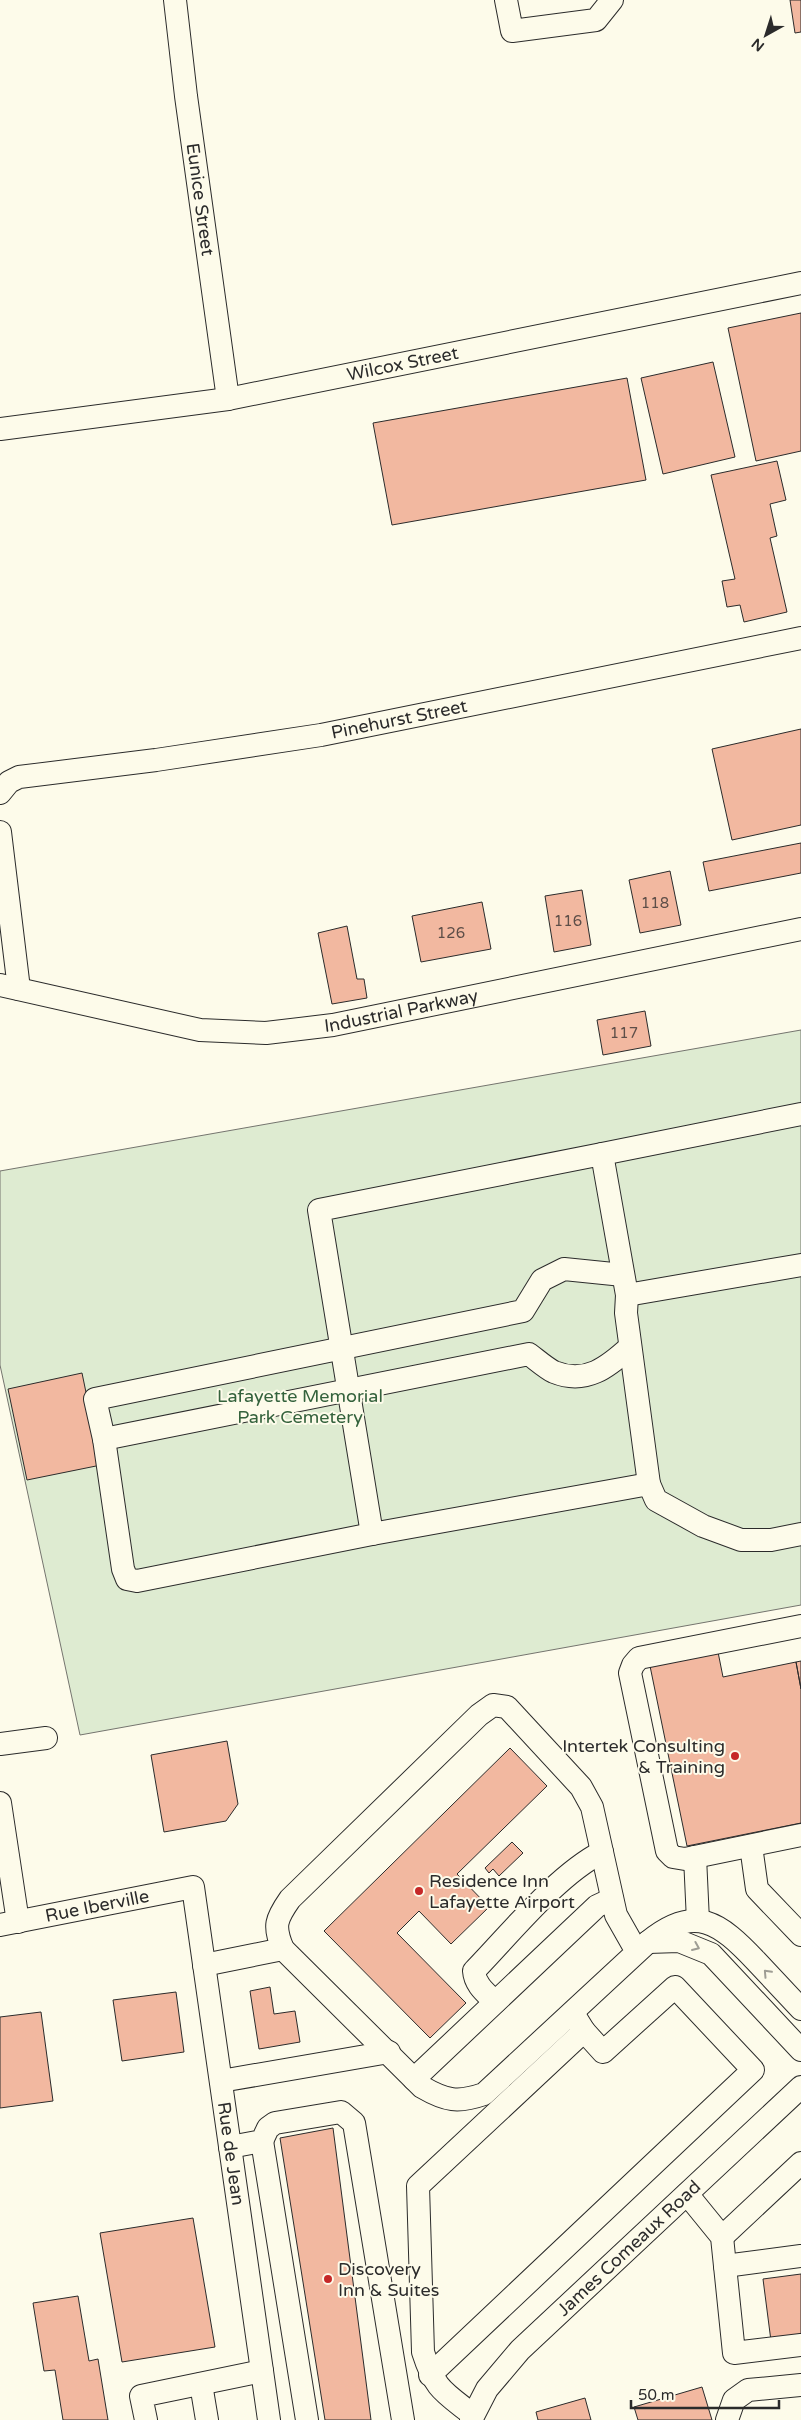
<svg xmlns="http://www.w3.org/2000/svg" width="801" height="2420" font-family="'Varela Round',sans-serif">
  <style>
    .green { fill: #deebd1; stroke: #74746e }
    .building { fill: #f2b8a0; stroke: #2b2b2b }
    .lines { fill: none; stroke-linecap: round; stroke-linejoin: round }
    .minor-casing { stroke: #2b2b2b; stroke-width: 24 }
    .minor { stroke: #fdfbea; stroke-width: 22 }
    .oneway { stroke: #9e9d94 }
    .poi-dot { fill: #c62828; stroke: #fdfbea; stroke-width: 2 }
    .labels { text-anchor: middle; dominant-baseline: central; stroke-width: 4; stroke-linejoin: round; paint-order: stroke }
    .number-label { font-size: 15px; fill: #5d4e48 }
    .street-label { font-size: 18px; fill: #2b2b2b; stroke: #fdfbea }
    .park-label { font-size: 18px; fill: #34623c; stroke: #fdfbea }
    .poi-label { font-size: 18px; fill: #2b2b2b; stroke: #fdfbea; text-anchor: start }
  </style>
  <rect width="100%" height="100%" fill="#fdfbea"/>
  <!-- green -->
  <path class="green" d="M801 1030V1605L80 1735 0 1365V1171Z"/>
  <!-- building -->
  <path class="building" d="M790 0H801V32L795 33Z
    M801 313V451L756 461 728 328Z
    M713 362 735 457 663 474 641 378Z
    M627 378 646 480 392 525 373 423Z
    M777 461 786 500 770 504 777 536 770 538 787 612 744 622 740 605 727 607 722 581 735 579 711 475Z
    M801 729V825L732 840 712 749Z
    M801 843V873L709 891 703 862Z
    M670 871 681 925 640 933 629 880Z
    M582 890 591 945 554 952 545 896Z
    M482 902 491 949 421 962 412 916Z
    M347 926 357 979H364L367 998 332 1004 318 933Z
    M645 1011 651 1046 603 1055 597 1020Z
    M82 1373 101 1465 27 1480 8 1389Z
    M718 1652 723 1677 796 1662 801 1689V1823L687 1846 650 1666Z
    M801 1661V1689L796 1662Z
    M227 1741 238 1804 226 1821 164 1832 151 1755Z
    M510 1748 547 1786 457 1874 489 1907 451 1944 419 1911 397 1933 466 2003 430 2038 324 1931Z
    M512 1842 523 1853 499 1876 493 1869 489 1873 485 1868Z
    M270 1987 274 2014 295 2011 300 2042 259 2049 250 1991Z
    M176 1992 184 2052 122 2061 113 2000Z
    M41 2012 53 2101 0 2108V2017Z
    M333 2128 371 2420H325L280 2138Z
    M193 2218 215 2347 122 2362 100 2233Z
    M801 2274V2337L771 2341 763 2279Z
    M78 2296 89 2361 98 2359 108 2420H63L55 2370 44 2371 33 2303Z
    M702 2387 712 2420H638L634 2407Z
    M585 2398 591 2420H538L536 2412Z"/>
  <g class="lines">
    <defs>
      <g id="minor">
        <path id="s1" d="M175 0 186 96 228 399"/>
        <path d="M506 0 512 31 596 20 612 0"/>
        <path id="s2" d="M0 429 228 399 801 283"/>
        <path id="s3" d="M0 793 9 782 19 777 156 760 321 735 801 638"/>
        <path d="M0 832 19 989"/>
        <path id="s4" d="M0 985 200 1030 266 1033 333 1025 801 929"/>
        <path d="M602 1154 801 1114"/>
        <path d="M623 1275 564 1269 542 1280 523 1311 95 1399 104 1439 123 1569 127 1579 137 1581 372 1534 649 1484 656 1500 703 1526 741 1540H771L801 1534"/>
        <path d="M627 1295 801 1265"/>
        <path d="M104 1439 529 1354C537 1360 546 1368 554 1372 586 1385 608 1367 630 1347"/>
        <path d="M372 1534 319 1210 602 1154 627 1295 626 1313 649 1484"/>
        <path d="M801 1626 639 1658 633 1665 630 1673 667 1851 673 1857 685 1859 801 1835"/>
        <path d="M0 1744 46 1738"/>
        <path d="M0 1803 18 1922"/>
        <path d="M751 1846 757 1889 801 1935"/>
        <path d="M695 1857 698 1921"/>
        <path id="s5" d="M0 1925 193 1887 269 2420"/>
        <path d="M648 1942 679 1941 711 1954 801 2050"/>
        <path d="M637 1952 616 1915 592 1807 581 1787 507 1707 493 1705 479 1715 290 1899C276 1919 273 1926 283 1949L422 2087C446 2101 458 2103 484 2094L648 1942C695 1903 720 1923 756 1961 771 1977 786 1993 801 2009"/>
        <path d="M204 1965 283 1949"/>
        <path d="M495 2002C486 1993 475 1985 474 1971 510 1934 557 1875 602 1852"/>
        <path d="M414 2079 597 1906 612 1899"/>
        <path d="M221 2081 389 2052"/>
        <path d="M262 2141 307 2420"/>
        <path d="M230 2147 262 2141 268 2128 275 2123 341 2112 354 2123 403 2420"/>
        <path d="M687 2194 722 2237 734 2353 801 2345"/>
        <path d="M722 2237 801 2163"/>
        <path d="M725 2266 801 2256"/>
        <path d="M430 2375 753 2070 675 1987 603 2052 584 2031"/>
        <path d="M201 2384 207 2420"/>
        <path d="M473 2415C444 2392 435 2390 423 2352L418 2186 584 2031 576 2018"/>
        <path d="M146 2420 141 2396 262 2371"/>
        <path id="s6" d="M471 2420 487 2389 520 2350 801 2087"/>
        <path d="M727 2420 734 2400 748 2390 801 2385"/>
      </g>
    </defs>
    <!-- minor casing -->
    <use href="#minor" class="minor-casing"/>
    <!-- minor -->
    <use href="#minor" class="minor"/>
  </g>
  <!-- one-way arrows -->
  <defs><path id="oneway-chevron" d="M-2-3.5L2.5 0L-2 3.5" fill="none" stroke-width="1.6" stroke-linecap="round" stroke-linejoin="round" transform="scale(1.25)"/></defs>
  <g class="oneway">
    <use href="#oneway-chevron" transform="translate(696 1947) rotate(23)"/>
    <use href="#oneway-chevron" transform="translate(767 1973) rotate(-133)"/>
  </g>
  <!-- markers -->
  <g class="poi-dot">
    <circle cx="735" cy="1756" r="5"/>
    <circle cx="419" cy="1891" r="5"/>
    <circle cx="328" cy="2279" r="5"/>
  </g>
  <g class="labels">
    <!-- number labels -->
    <g class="number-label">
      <text x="655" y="903">118</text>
      <text x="568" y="921">116</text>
      <text x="451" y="933">126</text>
      <text x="624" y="1033">117</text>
    </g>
    <!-- street labels -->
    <g class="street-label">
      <text stroke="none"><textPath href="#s1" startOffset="201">Eunice Street</textPath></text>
      <text stroke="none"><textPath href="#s2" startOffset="408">Wilcox Street</textPath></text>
      <text stroke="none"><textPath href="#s3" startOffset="410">Pinehurst Street</textPath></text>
      <text stroke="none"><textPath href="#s4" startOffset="408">Industrial Parkway</textPath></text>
      <text stroke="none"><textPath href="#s5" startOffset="99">Rue Iberville</textPath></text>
      <text stroke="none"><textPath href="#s5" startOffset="466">Rue de Jean</textPath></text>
      <text stroke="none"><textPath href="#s6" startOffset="235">James Comeaux Road</textPath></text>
    </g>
    <!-- park labels -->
    <g class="park-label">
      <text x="300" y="1396">Lafayette Memorial<tspan x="300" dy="21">Park Cemetery</tspan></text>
    </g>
    <!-- poi labels -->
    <g class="poi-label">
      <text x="725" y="1746" text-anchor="end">Intertek Consulting<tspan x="725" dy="21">&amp; Training</tspan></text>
      <text x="429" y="1881">Residence Inn<tspan x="429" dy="21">Lafayette Airport</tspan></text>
      <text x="338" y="2269">Discovery<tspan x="338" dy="21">Inn &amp; Suites</tspan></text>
    </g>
  </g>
  <!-- north arrow -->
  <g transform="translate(766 35) rotate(219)" stroke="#fdfbea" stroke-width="4" paint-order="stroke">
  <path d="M0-4L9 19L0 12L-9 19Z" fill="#2b2b2b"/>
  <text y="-8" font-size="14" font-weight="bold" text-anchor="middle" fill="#2b2b2b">N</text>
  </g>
  <!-- scale -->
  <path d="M631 2400v8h148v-8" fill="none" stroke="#2b2b2b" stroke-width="2.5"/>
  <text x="638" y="2400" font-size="15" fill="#2b2b2b" stroke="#fdfbea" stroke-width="4" paint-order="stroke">50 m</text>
</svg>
